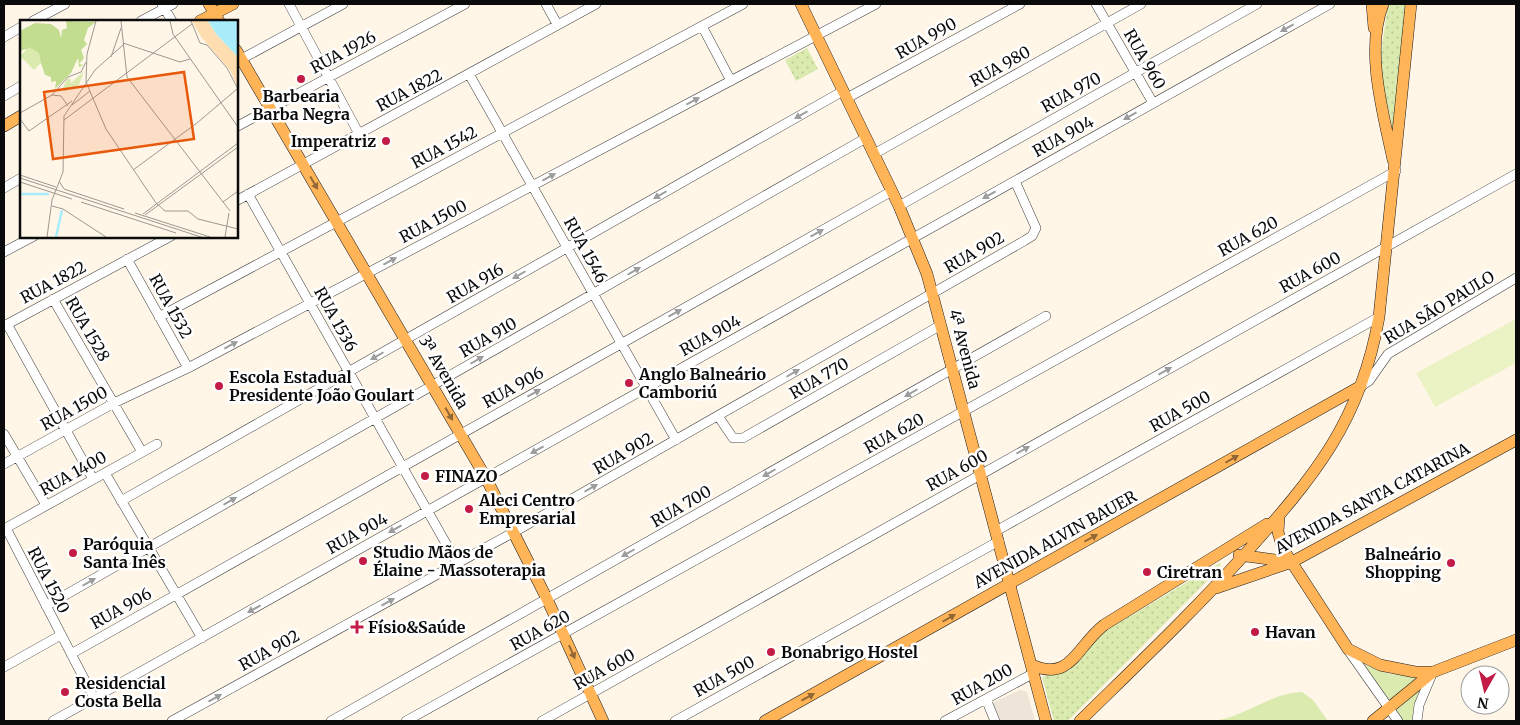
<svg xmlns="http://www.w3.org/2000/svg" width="1520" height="725" font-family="Merriweather,serif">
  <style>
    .grass { fill: #dbebb0 }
    .park { fill: url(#park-dots) }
    .pitch { fill: #ebf2c3 }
    .plaza { fill: #eee4d8 }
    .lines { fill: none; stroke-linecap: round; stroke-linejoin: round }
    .minor-casing { stroke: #3e3e3e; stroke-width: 10 }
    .major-casing { stroke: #1c1c1c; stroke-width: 12 }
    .minor { stroke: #fff; stroke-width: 9 }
    .major { stroke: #ffb458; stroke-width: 11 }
    .oneway { fill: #9d9d9d }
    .oneway2 { fill: #916835 }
    .poi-dot { fill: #c21b45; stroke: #fff; stroke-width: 2 }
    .labels { text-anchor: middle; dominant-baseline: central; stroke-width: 5; stroke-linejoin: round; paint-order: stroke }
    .street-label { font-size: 16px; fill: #0b0b0b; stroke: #fff }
    .poi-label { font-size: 16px; font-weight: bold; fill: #0b0b0b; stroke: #fff; text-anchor: start }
    .inset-river { fill: none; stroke: #a9ecfa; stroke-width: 2.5 }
    .inset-road { fill: none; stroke: #9d9890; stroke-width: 1 }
    .view { fill: #e8590c; fill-opacity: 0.15; stroke: #e8590c; stroke-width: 2.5 }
    .inset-edge { fill: none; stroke: #0b0b0b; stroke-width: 2.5 }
  </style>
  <defs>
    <pattern id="park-dots" width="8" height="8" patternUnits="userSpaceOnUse" patternTransform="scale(1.25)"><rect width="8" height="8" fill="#dbebb0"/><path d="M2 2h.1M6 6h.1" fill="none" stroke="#bbc896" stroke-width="1.8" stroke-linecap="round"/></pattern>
  </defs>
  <rect width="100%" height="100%" fill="#fff6e8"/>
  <!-- grass -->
  <path class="grass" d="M1362 664 1390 674 1421 677 1388 701Z
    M1424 681 1417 696 1412 721H1403L1393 706Z
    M1302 692 1313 700 1328 721H1212C1244 718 1269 693 1302 692Z"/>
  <!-- park -->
  <path class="park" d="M1388 4H1408L1394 134 1381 77V54Z
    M807 48 818 69 796 81 785 60Z
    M1221 562 1220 568 1068 721H1054L1042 677 1070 670 1087 646 1105 631Z"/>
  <!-- pitch -->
  <path class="pitch" d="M1516 319V363L1435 407 1416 373Z"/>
  <!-- plaza -->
  <path class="plaza" d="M1020 690 1027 692 1035 721H1001L992 703Z"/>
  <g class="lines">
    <defs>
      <path id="minor" d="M162 4 172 21
        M289 4 359 134
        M546 4 557 24
        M1096 4 1153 103
        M33 21 65 4
        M141 21 173 4
        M702 26 731 81
        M4 37 21 27
        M236 62 343 4
        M469 74 676 440
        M4 96 21 86
        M847 98 1020 4
        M236 127 465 4
        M874 154 1141 4
        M4 188 21 178
        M248 194 457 563
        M236 201 596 4
        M899 206 1257 4
        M4 252 34 236
        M127 259 188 368
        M53 299 142 452
        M159 317 743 4
        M7 324 93 479
        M4 326 171 236
        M1361 386 1369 381 1388 354 1516 278
        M718 416 733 438H743L941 325
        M4 434 46 505
        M4 464 114 403 188 368 876 4
        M105 473 202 638
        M121 501 843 91
        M6 528 94 698
        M4 529 157 444
        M996 531 1379 317
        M46 606 866 138
        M1348 650 1398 721
        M71 654 892 191
        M4 667 61 635
        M986 699 995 721
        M53 721 1330 4
        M172 721 514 532 1024 241 1032 236 1036 228 1015 181
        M331 721 1046 316
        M406 721 1396 171
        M542 721 1516 174
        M675 721 999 541
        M945 721 1034 673
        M1417 721 1419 705 1432 674"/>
      <path id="major" d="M209 4 219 21
        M801 4 899 206 927 274 1046 721
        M1372 4 1374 28
        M1383 4C1365 51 1383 112 1393 160
        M200 21 233 4
        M236 50 486 478 547 599 603 721
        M4 126 21 116
        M1279 517 1278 532 1283 549 1348 649 1380 665 1415 672H1433L1516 640
        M1239 555 1290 562
        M1216 588 1292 562 1516 440
        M1032 665C1071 682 1076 647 1104 625L1267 524
        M765 721 1361 386
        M1080 721C1136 666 1193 612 1245 554 1314 477 1361 421 1379 317L1411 4
        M1373 721 1433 672"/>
    </defs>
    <!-- minor casing -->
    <use href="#minor" class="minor-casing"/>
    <!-- major casing -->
    <use href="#major" class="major-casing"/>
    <!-- minor -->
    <use href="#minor" class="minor"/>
    <!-- major -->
    <use href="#major" class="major"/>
  </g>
  <!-- one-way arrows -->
  <defs><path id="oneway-solid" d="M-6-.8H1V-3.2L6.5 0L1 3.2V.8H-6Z" transform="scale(1.25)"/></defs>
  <g class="oneway">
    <use href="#oneway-solid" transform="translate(1287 28) rotate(151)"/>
    <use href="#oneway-solid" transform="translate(693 101) rotate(-28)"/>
    <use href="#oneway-solid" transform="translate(801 115) rotate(150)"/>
    <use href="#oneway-solid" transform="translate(1130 116) rotate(151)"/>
    <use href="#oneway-solid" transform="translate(549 177) rotate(-28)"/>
    <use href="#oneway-solid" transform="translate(660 195) rotate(150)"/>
    <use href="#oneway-solid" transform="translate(989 195) rotate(151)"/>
    <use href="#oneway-solid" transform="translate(817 233) rotate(-29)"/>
    <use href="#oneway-solid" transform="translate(390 261) rotate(-28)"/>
    <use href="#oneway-solid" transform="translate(634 271) rotate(-30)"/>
    <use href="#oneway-solid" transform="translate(519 275) rotate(150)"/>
    <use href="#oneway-solid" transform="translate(675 313) rotate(-29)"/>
    <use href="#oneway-solid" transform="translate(231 345) rotate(-28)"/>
    <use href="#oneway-solid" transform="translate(377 356) rotate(150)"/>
    <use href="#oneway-solid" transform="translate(477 360) rotate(-30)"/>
    <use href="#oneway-solid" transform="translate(1165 371) rotate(-29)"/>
    <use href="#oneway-solid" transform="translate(793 373) rotate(-30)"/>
    <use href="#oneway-solid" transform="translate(534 393) rotate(-29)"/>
    <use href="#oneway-solid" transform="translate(911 393) rotate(150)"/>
    <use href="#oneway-solid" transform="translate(537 450) rotate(151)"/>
    <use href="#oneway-solid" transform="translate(1023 450) rotate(-29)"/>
    <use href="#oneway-solid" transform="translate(769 473) rotate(150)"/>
    <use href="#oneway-solid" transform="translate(591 488) rotate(-30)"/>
    <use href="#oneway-solid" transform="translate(230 501) rotate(-30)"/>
    <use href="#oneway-solid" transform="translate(395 529) rotate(151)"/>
    <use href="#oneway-solid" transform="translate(628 553) rotate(150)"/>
    <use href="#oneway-solid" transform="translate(89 582) rotate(-30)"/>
    <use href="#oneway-solid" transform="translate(388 602) rotate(-29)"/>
    <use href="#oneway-solid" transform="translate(254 609) rotate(151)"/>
    <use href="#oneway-solid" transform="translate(215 698) rotate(-29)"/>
  </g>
  <g class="oneway2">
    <use href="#oneway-solid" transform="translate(314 183) rotate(60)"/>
    <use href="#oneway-solid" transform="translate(449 414) rotate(60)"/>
    <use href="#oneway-solid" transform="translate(1232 459) rotate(-29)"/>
    <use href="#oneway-solid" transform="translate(1091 538) rotate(-29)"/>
    <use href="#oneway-solid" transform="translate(949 618) rotate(-30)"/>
    <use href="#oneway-solid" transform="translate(572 652) rotate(66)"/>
    <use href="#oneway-solid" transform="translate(808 697) rotate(-29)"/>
  </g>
  <!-- markers -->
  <g class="poi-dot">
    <circle cx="301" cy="79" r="5"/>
    <circle cx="386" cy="141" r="5"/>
    <circle cx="629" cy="383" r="5"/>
    <circle cx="219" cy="386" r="5"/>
    <circle cx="425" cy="476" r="5"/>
    <circle cx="469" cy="509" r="5"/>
    <circle cx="73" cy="553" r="5"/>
    <circle cx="363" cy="561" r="5"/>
    <circle cx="1451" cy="563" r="5"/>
    <circle cx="1147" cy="572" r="5"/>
    <path d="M354.5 619.5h5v5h5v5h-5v5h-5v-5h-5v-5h5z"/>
    <circle cx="1255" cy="632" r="5"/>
    <circle cx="771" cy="652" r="5"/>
    <circle cx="65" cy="692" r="5"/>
  </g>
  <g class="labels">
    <!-- street labels -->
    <g class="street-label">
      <text transform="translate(926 38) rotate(-29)">RUA 990</text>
      <text transform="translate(343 52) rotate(-28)">RUA 1926</text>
      <text transform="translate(1145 59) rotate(60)">RUA 960</text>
      <text transform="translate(1000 66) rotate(-29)">RUA 980</text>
      <text transform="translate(409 90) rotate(-28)">RUA 1822</text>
      <text transform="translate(1071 92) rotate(-29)">RUA 970</text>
      <text transform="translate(1063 136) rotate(-29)">RUA 904</text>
      <text transform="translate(444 147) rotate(-28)">RUA 1542</text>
      <text transform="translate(433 221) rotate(-28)">RUA 1500</text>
      <text transform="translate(1248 236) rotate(-29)">RUA 620</text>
      <text transform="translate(586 250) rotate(61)">RUA 1546</text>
      <text transform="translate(974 252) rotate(-30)">RUA 902</text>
      <text transform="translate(1310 272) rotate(-29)">RUA 600</text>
      <text transform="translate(53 282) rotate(-28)">RUA 1822</text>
      <text transform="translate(475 283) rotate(-30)">RUA 916</text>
      <text transform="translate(171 306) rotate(61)">RUA 1532</text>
      <text transform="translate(1439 307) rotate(-31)">RUA SÃO PAULO</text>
      <text transform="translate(336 319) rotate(61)">RUA 1536</text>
      <text transform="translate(88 329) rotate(60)">RUA 1528</text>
      <text transform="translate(710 335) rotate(-29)">RUA 904</text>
      <text transform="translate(488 337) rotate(-30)">RUA 910</text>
      <text transform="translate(965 349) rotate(75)">4ª Avenida</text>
      <text transform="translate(444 372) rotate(60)">3ª Avenida</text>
      <text transform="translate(819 378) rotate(-30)">RUA 770</text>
      <text transform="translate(513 387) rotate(-29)">RUA 906</text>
      <text transform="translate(74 408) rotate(-29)">RUA 1500</text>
      <text transform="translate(1180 411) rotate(-29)">RUA 500</text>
      <text transform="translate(894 433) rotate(-29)">RUA 620</text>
      <text transform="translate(623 453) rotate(-30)">RUA 902</text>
      <text transform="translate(957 470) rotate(-29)">RUA 600</text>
      <text transform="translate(73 473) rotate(-29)">RUA 1400</text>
      <text transform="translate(1372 498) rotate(-28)">AVENIDA SANTA CATARINA</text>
      <text transform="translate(681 506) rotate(-30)">RUA 700</text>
      <text transform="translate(357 533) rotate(-29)">RUA 904</text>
      <text transform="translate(1055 539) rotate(-29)">AVENIDA ALVIN BAUER</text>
      <text transform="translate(49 580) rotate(63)">RUA 1520</text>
      <text transform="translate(121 608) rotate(-29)">RUA 906</text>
      <text transform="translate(540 630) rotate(-29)">RUA 620</text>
      <text transform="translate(269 650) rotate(-29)">RUA 902</text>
      <text transform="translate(604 669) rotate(-29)">RUA 600</text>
      <text transform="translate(724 676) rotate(-29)">RUA 500</text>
      <text transform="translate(982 684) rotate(-29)">RUA 200</text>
    </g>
    <!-- poi labels -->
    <g class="poi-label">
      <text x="301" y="96" text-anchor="middle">Barbearia<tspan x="301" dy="18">Barba Negra</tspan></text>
      <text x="376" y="141" text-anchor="end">Imperatriz</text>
      <text x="639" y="374">Anglo Balneário<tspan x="639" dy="18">Camboriú</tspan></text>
      <text x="229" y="377">Escola Estadual<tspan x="229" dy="18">Presidente João Goulart</tspan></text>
      <text x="435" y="476">FINAZO</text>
      <text x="479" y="500">Aleci Centro<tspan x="479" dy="18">Empresarial</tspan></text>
      <text x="83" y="544">Paróquia<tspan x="83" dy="18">Santa Inês</tspan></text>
      <text x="373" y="552">Studio Mãos de<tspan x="373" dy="18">Élaine - Massoterapia</tspan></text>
      <text x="1441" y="554" text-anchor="end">Balneário<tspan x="1441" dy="18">Shopping</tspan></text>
      <text x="1157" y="572">Ciretran</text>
      <text x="368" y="627">Físio&amp;Saúde</text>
      <text x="1265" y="632">Havan</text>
      <text x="781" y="652">Bonabrigo Hostel</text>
      <text x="75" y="683">Residencial<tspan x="75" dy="18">Costa Bella</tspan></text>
    </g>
  </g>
  <!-- overview -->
  <g transform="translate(20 20)">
    <rect width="218" height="218" fill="#fff6e8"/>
    <path d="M64 51 59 65 46 71 42 70 47 59 50 58 51 63Z" fill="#dbebb0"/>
    <path d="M46 1 76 2 68 8 64 20 67 24 61 30 64 38 59 44 64 45 59 47 58 38 51 53 35 69 36 61 31 62V57L25 55 21 43 6 29 0 31V11L15 3 31 4 39 10 41 18 42 10 47 8Z" fill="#c2dd8f"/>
    <path d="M172 1H188L197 15 217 36V65L210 50 182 18Z" fill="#feddb1"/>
    <path d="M9 27 19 33 21 43 14 50 0 36Z" fill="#dbebb0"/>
    <path d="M188 1H217V36L197 15Z" fill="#a9ecfa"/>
    <path class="inset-river" d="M0 174H29M36 217 42 190"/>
    <path class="inset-road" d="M76 1 67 34 66 62 86 109 136 183 145 191H168L178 199 218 209M101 1 107 57 210 191M150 1 153 14 218 107M171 1 180 23 187 25 207 48 218 69M103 23 160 42 170 39M91 37 101 8M32 75 48 57 61 52 66 42M52 85 70 71M0 93 32 75 41 76 48 86M0 99 9 111 52 81M44 100 172 4M113 150 177 103 217 69M0 155 36 167M0 158 181 217M39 161 44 169 104 189M0 162 52 179M61 182 156 213M203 182 218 171M32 186 43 189 86 217M115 193 190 217M123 194 218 123M125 195 218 127M27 217 32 180 43 152 44 96 75 50 103 25M205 217 209 193"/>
    <path class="view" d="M164 52 174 119 33 139 24 72Z"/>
    <rect width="218" height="218" class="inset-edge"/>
  </g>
  <!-- border -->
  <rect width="1520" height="725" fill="none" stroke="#0b0b0b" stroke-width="10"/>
  <!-- north arrow -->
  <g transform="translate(1485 690) rotate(188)"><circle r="24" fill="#ffffff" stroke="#9d9d9d"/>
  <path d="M0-4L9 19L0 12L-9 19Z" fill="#c21b45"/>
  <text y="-8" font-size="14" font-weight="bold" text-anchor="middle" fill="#0b0b0b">N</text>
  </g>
</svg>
